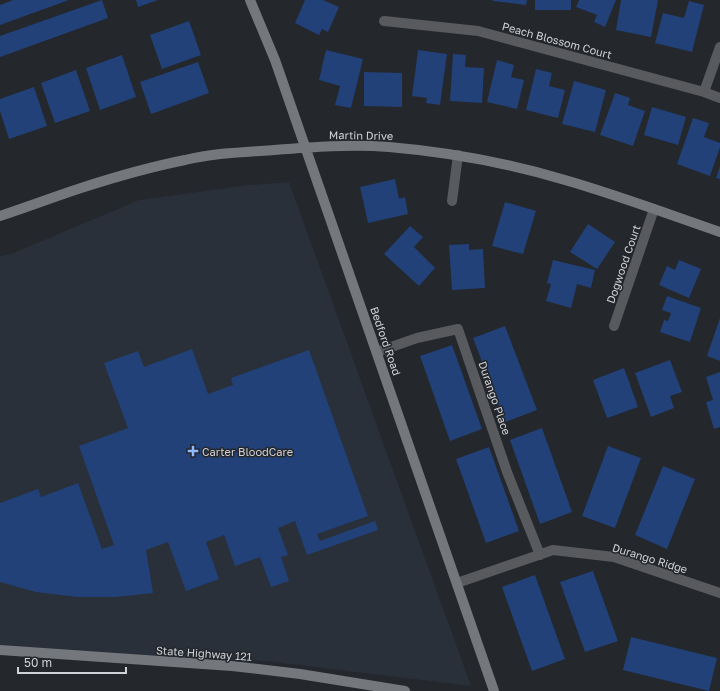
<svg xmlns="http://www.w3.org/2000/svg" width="720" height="691" font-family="'Golos Text',sans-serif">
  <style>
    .built { fill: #29303a }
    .building { fill: #214178 }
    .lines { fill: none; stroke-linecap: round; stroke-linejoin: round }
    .street { stroke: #585a5d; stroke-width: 10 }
    .secondary { stroke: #74777b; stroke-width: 10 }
    .poi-dot { fill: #8fb8fd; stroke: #24272c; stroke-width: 1.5 }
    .labels { text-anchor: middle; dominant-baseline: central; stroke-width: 3; stroke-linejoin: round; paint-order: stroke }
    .street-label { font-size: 11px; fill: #d0d2d6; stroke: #24272c }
    .poi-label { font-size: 11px; fill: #d0d2d6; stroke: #24272c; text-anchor: start }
  </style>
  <rect width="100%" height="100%" fill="#24272c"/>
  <!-- built -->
  <path class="built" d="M289 182 471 686 265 661 41 652 0 645V256L11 254 139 200 249 185Z"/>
  <!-- building -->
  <path class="building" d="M13 0H69L0 25V5Z
    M102 0 108 18 0 57V36Z
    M136 0H158L138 7Z
    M305 0H323L339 7 328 32 322 29 319 35 295 23Z
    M493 0H527L526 5 493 1Z
    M535 0H571V10H535Z
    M579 0H616L605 27 594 22 597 15 576 7Z
    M621 0H658L651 37 616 30Z
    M689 1 704 5 692 52 655 43 663 13 684 18Z
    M189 21 201 55 162 69 150 35Z
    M326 50 363 59 351 108 335 105 340 86 319 80Z
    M418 50 447 54 440 105 426 103 427 98 412 96Z
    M453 54 466 55 465 67 484 68 482 103 450 101Z
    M122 55 136 97 100 110 86 68Z
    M497 60 514 65 511 77 524 80 517 109 487 102Z
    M198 62 209 93 151 114 140 82Z
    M536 69 552 73 549 86 565 90 558 118 526 110Z
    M76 70 90 111 55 123 41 83Z
    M364 72 402 73V107L364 106Z
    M574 81 606 90 595 132 562 124Z
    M34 87 47 126 9 139 0 111V99Z
    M615 93 630 98 628 105 645 111 633 146 600 135Z
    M652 107 686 117 678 145 644 135Z
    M693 118 709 123 704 137 720 143V147L710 176 677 164Z
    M720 166V179L716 178Z
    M395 179 399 199 405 197 408 214 368 223 360 187Z
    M505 202 536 211 523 254 492 246Z
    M588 224 615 242 597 269 570 252Z
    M410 226 423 237 414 247 435 268 419 286 384 254Z
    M469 244V250L483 249 485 288 452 290 449 245Z
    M553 260 595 270 591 288 577 284 571 308 546 301 551 284 547 283Z
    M679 260 701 269 689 298 659 285 667 266 675 270Z
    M667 296 701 308 690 342 660 332 664 320 668 321 671 313 662 310Z
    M720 318V361L707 356Z
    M505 326 537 410 505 422 473 338Z
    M452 345 482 429 450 441 420 356Z
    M192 349 208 394 233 385 231 378 309 350 368 516 317 534 320 541 375 521 378 530 307 555 295 521 278 528 288 555 281 557 289 581 271 587 260 557 235 566 224 535 206 542 219 579 186 591 168 542 146 550 153 593 116 597H78L36 592 0 582V503L38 489 41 497 78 483 102 549 114 545 79 446 128 428 104 363 138 351 144 367Z
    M670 360 682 392 670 396 674 408 651 417 635 373Z
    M624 368 638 407 607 418 593 380Z
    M720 372V427L714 429 706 402 713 400 706 377Z
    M542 428 572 512 540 524 510 440Z
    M608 446 641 458 615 528 582 516Z
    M489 447 519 531 486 543 456 459Z
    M663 466 695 479 667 549 635 535Z
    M593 571 618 641 585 652 560 582Z
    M535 575 565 659 532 671 502 587Z
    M631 637 717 658 709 691 623 670Z"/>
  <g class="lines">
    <!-- street -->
    <path class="street" d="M384 21 478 31 704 92 720 98
      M704 92 720 47
      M452 201 458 155
      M614 326 654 209
      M377 352 417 338 458 329 507 472 540 555
      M457 583 553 550 614 557 720 593"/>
    <!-- secondary -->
    <path class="secondary" d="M250 0 275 60 494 691
      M0 216C27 207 54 197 81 188 115 177 150 167 185 160 214 153 245 152 274 150 312 147 351 144 389 147 448 152 508 163 565 180 617 195 668 214 720 232
      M0 650 232 666 300 674 405 691"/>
  </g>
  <!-- markers -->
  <path class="poi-dot" d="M191 445h4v4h4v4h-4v4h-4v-4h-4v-4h4z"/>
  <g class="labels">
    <!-- street labels -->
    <g class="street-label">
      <text transform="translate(557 40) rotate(15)">Peach Blossom Court</text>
      <text transform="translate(361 135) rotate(1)">Martin Drive</text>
      <text transform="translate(623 264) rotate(-71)">Dogwood Court</text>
      <text transform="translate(386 341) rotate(71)">Bedford Road</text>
      <text transform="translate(495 398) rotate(71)">Durango Place</text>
      <text transform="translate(650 558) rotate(17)">Durango Ridge</text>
      <text transform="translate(204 653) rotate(4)">State Highway 121</text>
    </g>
    <!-- poi labels -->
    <g class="poi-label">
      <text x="202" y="451">Carter BloodCare</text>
    </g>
  </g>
  <!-- scale -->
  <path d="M18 667v6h108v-6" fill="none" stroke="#d0d2d6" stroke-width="2"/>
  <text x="24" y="667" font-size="12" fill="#d0d2d6" stroke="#24272c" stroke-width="3" paint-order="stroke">50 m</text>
</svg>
